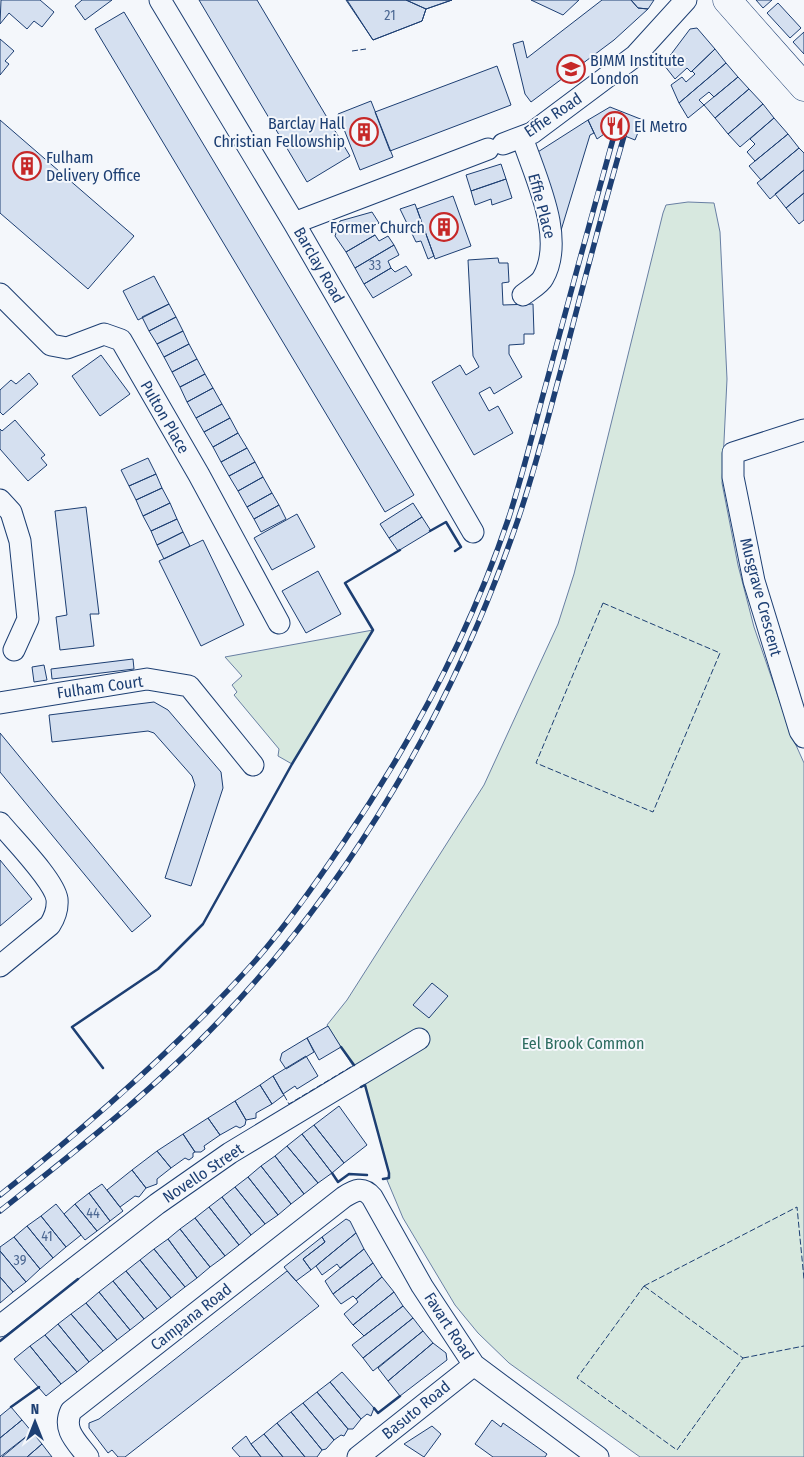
<svg xmlns="http://www.w3.org/2000/svg" width="804" height="1457" font-family="'Fira Sans Condensed',sans-serif">
  <style>
    .green { fill: #d7e8df; stroke: #687fa3 }
    .building { fill: #d5e0f0; stroke: #1d3f73 }
    .lines { fill: none; stroke-linecap: round; stroke-linejoin: round }
    .street-casing { stroke: #1d3f73; stroke-width: 23 }
    .secondary-casing { stroke: #1d3f73; stroke-width: 29 }
    .street { stroke: #f4f7fb; stroke-width: 21 }
    .secondary { stroke: #f4f7fb; stroke-width: 28 }
    .rail-casing { stroke: #1d3f73; stroke-width: 5.5 }
    .rail { stroke: #f4f7fb; stroke-width: 4; stroke-dasharray: 11; stroke-linecap: butt }
    .fence { stroke: #1d3f73; stroke-width: 1; stroke-dasharray: 6 2.5; stroke-linecap: butt }
    .wall { stroke: #1d3f73; stroke-width: 2.5 }
    .labels { text-anchor: middle; dominant-baseline: central; stroke-width: 4; stroke-linejoin: round; paint-order: stroke }
    .number-label { font-size: 14px; fill: #4b6792 }
    .poi-label { font-size: 16px; fill: #1d3f73; stroke: #f4f7fb; text-anchor: start }
    .street-label { font-size: 16px; fill: #1d3f73; stroke: #f4f7fb }
    .park-label { font-size: 16px; fill: #2c6c60; stroke: #f4f7fb }
  </style>
  <rect width="100%" height="100%" fill="#f4f7fb"/>
  <!-- green -->
  <path class="green" d="M688 202 714 203 720 232 727 379 722 483 738 565 754 627 791 734 804 763V1457H640L509 1363 478 1333 455 1305 403 1218 387 1180 389 1173 365 1085 327 1025 347 1000 484 785 558 624 574 574 663 213 666 205Z
    M373 630 292 764 278 756 279 749 234 695 237 692 232 685 242 676 225 657Z"/>
  <!-- building -->
  <path class="building" d="M1 0H40L54 12 42 27 34 21 27 29 9 13 0 24Z
    M82 0H112L85 20 75 6Z
    M199 0H257L350 156 307 182Z
    M346 0H452L426 9 422 21 373 40Z
    M347 0H406L426 9 422 21 373 40Z
    M406 0H452L426 9Z
    M531 0H579L563 15Z
    M602 0H631L638 8 648 9 614 40 531 102 525 94 513 44 523 41 527 58Z
    M631 0H654L648 9 638 8Z
    M756 0H772L763 8Z
    M778 3 801 28 790 38 767 13Z
    M124 12 414 495 385 512 95 29Z
    M697 28 715 49 691 72 687 68 675 79 664 65 666 61 690 29Z
    M804 32V54L793 42Z
    M0 39 14 51 5 61 9 64 0 75Z
    M715 49 726 63 679 103 671 85 682 77 686 82 695 74 692 71Z
    M726 63 738 77 714 97 709 92 699 100 704 105 688 118 679 103Z
    M497 66 511 105 390 151 375 112Z
    M738 77 749 89 715 118 704 105Z
    M749 89 763 104 728 134 715 118Z
    M371 101 393 157 360 170 338 114Z
    M763 104 774 118 740 147 728 134Z
    M610 107 643 120 635 140 610 130 597 139 588 120Z
    M774 118 788 134 755 161 747 152 755 144 750 139Z
    M0 120 134 236 88 289 0 213Z
    M588 120 594 133 590 135 559 237 530 157Z
    M788 134 799 148 761 180 749 166Z
    M799 148 804 153V170L770 199 757 183Z
    M501 164 506 179 471 191 466 175Z
    M804 170V193L786 208 775 194Z
    M506 179 512 198 492 205 491 199 475 205 471 191Z
    M804 193V220L799 224 786 208Z
    M453 196 471 246 435 259 417 209Z
    M415 204 434 256 428 259 421 241 416 242 400 209Z
    M372 212 379 223 370 229 375 235 346 252 335 236 340 221Z
    M375 235 379 241 388 236 394 245 355 268 346 252Z
    M394 245 399 255 388 261 391 268 364 284 355 268Z
    M498 258 499 263H508L509 282 502 283 503 305 533 304 534 334H524V344L509 345V354L522 377 494 394 490 387 479 393 489 411 498 406 513 433 474 455 432 382 460 365 466 375 479 367 473 356 468 260Z
    M406 266 412 275 373 298 364 284 391 268 395 272Z
    M154 276 169 304 138 320 123 291Z
    M169 304 176 317 149 331 142 317Z
    M176 317 183 331 157 344 149 331Z
    M183 331 189 344 164 357 157 344Z
    M189 344 197 359 172 372 164 357Z
    M101 355 130 394 100 416 72 376Z
    M197 359 205 374 180 387 172 372Z
    M29 373 38 384 3 415 0 412V390L11 380 16 384Z
    M205 374 213 388 187 402 180 387Z
    M213 388 222 404 196 418 187 402Z
    M222 404 230 418 204 432 196 418Z
    M230 418 238 433 213 447 204 432Z
    M15 420 45 455 41 458 47 465 28 481 0 449V429L2 431Z
    M238 433 247 448 221 462 213 447Z
    M247 448 255 462 229 476 221 462Z
    M148 458 156 474 129 486 121 470Z
    M255 462 263 477 238 491 229 476Z
    M156 474 162 488 136 500 129 486Z
    M263 477 272 493 247 507 238 491Z
    M162 488 170 503 143 516 136 500Z
    M272 493 279 505 254 519 247 507Z
    M170 503 177 519 151 531 143 516Z
    M413 503 422 517 389 538 380 524Z
    M279 505 286 519 261 532 254 519Z
    M86 507 99 614H90L94 646 60 650 56 617 67 615 55 511Z
    M297 514 315 547 272 570 254 538Z
    M422 517 431 531 398 551 389 538Z
    M177 519 183 532 157 545 151 531Z
    M183 532 190 546 164 559 157 545Z
    M203 540 244 625 201 646 159 561Z
    M318 571 341 614 306 633 282 591Z
    M133 659 134 669 52 679 51 669Z
    M44 665 47 680 34 682 32 667Z
    M154 702 168 710 221 772 223 788 191 886 165 878 195 785 192 776 154 733 148 731 52 742 49 715Z
    M0 733 151 916 132 932 0 772Z
    M0 860 32 899 0 926Z
    M432 983 448 996 429 1018 413 1005Z
    M328 1026 341 1047 319 1060 307 1038Z
    M307 1038 314 1052 286 1069 280 1060 282 1053Z
    M306 1056 318 1076 297 1089 295 1086 283 1094 273 1076Z
    M273 1076 284 1095 272 1104 260 1085Z
    M260 1085 272 1104 256 1113V1118L246 1120 235 1101Z
    M235 1101 246 1120 245 1125 240 1128 236 1126 220 1135 208 1118Z
    M339 1106 367 1145 344 1163 314 1125Z
    M208 1118 220 1135 204 1146 205 1149 201 1152H195L183 1134Z
    M314 1125 344 1163 332 1173 302 1134Z
    M183 1134 195 1152 193 1153V1157L189 1160 185 1158 171 1168 157 1151Z
    M302 1134 332 1173 318 1183 287 1146Z
    M287 1146 318 1183 304 1194 275 1156Z
    M157 1151 171 1168 157 1179V1184L146 1188 132 1170Z
    M275 1156 304 1194 291 1204 261 1166Z
    M261 1166 291 1204 278 1215 248 1177Z
    M132 1170 146 1188 139 1197 135 1196 120 1207 107 1190Z
    M248 1177 278 1215 265 1224 235 1187Z
    M102 1184 123 1211 110 1221 89 1193Z
    M235 1187 265 1224 251 1235 222 1197Z
    M89 1193 110 1221 97 1231 75 1204Z
    M222 1197 251 1235 239 1245 209 1207Z
    M56 1204 81 1235 66 1247 41 1216Z
    M75 1204 97 1231 85 1240 64 1214Z
    M209 1207 239 1245 225 1256 195 1218Z
    M41 1216 66 1247 53 1258 27 1226Z
    M195 1218 225 1256 210 1267 180 1229Z
    M346 1219 350 1221 356 1233 311 1270 303 1259 325 1242 322 1237Z
    M27 1226 53 1258 40 1269 14 1237Z
    M180 1229 210 1267 197 1278 168 1239Z
    M356 1233 364 1249 340 1268 337 1264 322 1275 316 1266Z
    M14 1237 40 1269 26 1282 0 1251V1247Z
    M322 1237 325 1242 303 1259 311 1270 296 1281 284 1267Z
    M168 1239 197 1278 185 1287 154 1249Z
    M154 1249 185 1287 171 1298 140 1260Z
    M364 1249 373 1263 333 1294 325 1281Z
    M0 1251 26 1282 13 1292 0 1277Z
    M140 1260 171 1298 157 1309 126 1271Z
    M373 1263 382 1277 356 1299 353 1296 341 1304 333 1294Z
    M126 1271 157 1309 144 1319 113 1281Z
    M287 1271 319 1306 125 1457H118L112 1450 108 1453 89 1428V1423L99 1419Z
    M0 1277 13 1292 0 1303Z
    M382 1277 394 1292 353 1325 344 1314 358 1302 356 1299Z
    M113 1281 144 1319 130 1330 99 1292Z
    M99 1292 130 1330 117 1340 86 1303Z
    M394 1292 403 1306 364 1336 353 1325Z
    M86 1303 117 1340 103 1351 71 1314Z
    M403 1306 413 1318 363 1358 352 1345Z
    M71 1314 103 1351 89 1362 58 1324Z
    M413 1318 423 1331 373 1371 363 1358Z
    M58 1324 89 1362 77 1372 45 1335Z
    M423 1331 433 1343 388 1381 378 1368Z
    M45 1335 77 1372 61 1384 30 1346Z
    M433 1343 446 1353 447 1360 400 1396 388 1381Z
    M30 1346 61 1384 46 1396 14 1359Z
    M342 1372 374 1408 371 1416 367 1414 361 1419 330 1382Z
    M330 1382 361 1419 353 1429H348L317 1392Z
    M317 1392 348 1429 344 1436 341 1435 334 1440 303 1403Z
    M303 1403 334 1440 326 1449 322 1450 291 1412Z
    M11 1407 22 1420 0 1438V1416Z
    M291 1412 322 1450 317 1457H305L277 1423Z
    M22 1420 32 1432 0 1457V1438Z
    M492 1420 501 1427 503 1423 547 1454 545 1457H493L475 1444Z
    M277 1423 305 1457H283L264 1434Z
    M432 1426 441 1434 424 1457 404 1444Z
    M32 1432 42 1444 27 1457H2Z
    M264 1434 283 1457H261L251 1444Z
    M246 1436 251 1444 261 1457H240L232 1448Z
    M42 1444 52 1457H27Z"/>
  <g class="lines">
    <defs>
      <path id="street" d="M160 0 294 223 473 532
        M522 137C535 177 566 238 543 278 540 284 529 290 523 295
        M503 144 532 133 635 56 686 0
        M294 223 488 149
        M0 294 51 345 67 348 104 334 121 340 199 475 279 623
        M804 430 733 453V477L754 581 800 731 804 737
        M0 500 11 512 20 541 28 619 14 650
        M0 703 147 679 189 686 253 765
        M0 823C14 840 54 880 57 899 58 909 55 917 50 925L0 966
        M0 1326 157 1204 230 1153 419 1039
        M88 1457C77 1442 62 1430 71 1411L344 1197C355 1190 363 1186 372 1197L422 1286 474 1365 598 1457
        M358 1457 474 1365"/>
      <path id="secondary" d="M727 0 804 87"/>
    </defs>
    <!-- street casing -->
    <use href="#street" class="street-casing"/>
    <!-- secondary casing -->
    <use href="#secondary" class="secondary-casing"/>
    <!-- street -->
    <use href="#street" class="street"/>
    <!-- secondary -->
    <use href="#secondary" class="secondary"/>
    <defs>
      <path id="rail" d="M0 1195C91 1123 178 1047 256 960 288 923 316 883 343 843 412 742 470 633 509 517 524 471 535 423 548 377 570 295 592 214 615 132
        M0 1211C77 1150 155 1089 222 1018 353 880 451 710 514 531 534 475 548 417 564 359 583 285 603 210 624 136"/>
    </defs>
    <!-- rail casing -->
    <use href="#rail" class="rail-casing"/>
    <!-- rail -->
    <use href="#rail" class="rail"/>
    <!-- fence -->
    <path class="fence" d="M352 51 366 49
      M603 603 720 653 653 812 536 763Z
      M284 1095 289 1104 354 1065
      M644 1286 743 1358 677 1450 577 1378Z
      M644 1286 797 1207 804 1279
      M743 1358 804 1346"/>
    <!-- wall -->
    <path class="wall" d="M430 531 446 522 461 547 455 551
      M341 1047 354 1065
      M103 1068 72 1027 158 969 203 924 292 764 373 630 345 583 400 550
      M361 1087 365 1085 389 1173V1178L383 1179
      M332 1173 338 1182 349 1174 367 1175
      M0 1341 78 1279
      M11 1407 39 1387
      M374 1408 378 1413 400 1396"/>
  </g>
  <!-- icons -->
  <defs>
    <symbol id="university-ring" viewBox="-11 -11 22 22"><circle r="9.5" fill="#f4f7fb" stroke="#c62828" stroke-width="1.5"/><path d="M0-5L7-2L0 1L-7-2ZM-4 1L0 2.5L4 1V4Q0 6-4 4Z" fill="#c62828"/></symbol>
    <symbol id="restaurant-ring" viewBox="-11 -11 22 22"><circle r="9.5" fill="#f4f7fb" stroke="#c62828" stroke-width="1.5"/><path d="M-5-6h1v4h1v-4h1v4h1v-4h1v5L-1.5 .5V6h-2V.5L-5-1ZM5-6V6H3V1.5H1.5Q1.5-4 5-6Z" fill="#c62828"/></symbol>
    <symbol id="building-ring" viewBox="-11 -11 22 22"><circle r="9.5" fill="#f4f7fb" stroke="#c62828" stroke-width="1.5"/><path d="M-4-6H4V6H1V3H-1V6H-4ZM-2.5-4.3h1.7v1.8h-1.7ZM.8-4.3h1.7v1.8H.8ZM-2.5-1h1.7V.8h-1.7ZM.8-1h1.7V.8H.8Z" fill="#c62828"/></symbol>
  </defs>
  <g fill-rule="evenodd">
    <use href="#university-ring" x="555" y="53" width="32" height="32"/>
    <use href="#restaurant-ring" x="599" y="110" width="32" height="32"/>
    <use href="#building-ring" x="348" y="116" width="32" height="32"/>
    <use href="#building-ring" x="11" y="150" width="32" height="32"/>
    <use href="#building-ring" x="428" y="211" width="32" height="32"/>
  </g>
  <g class="labels">
    <!-- number labels -->
    <g class="number-label">
      <text x="390" y="15">21</text>
      <text x="375" y="265">33</text>
      <text x="93" y="1213">44</text>
      <text x="47" y="1236">41</text>
      <text x="20" y="1260">39</text>
    </g>
    <!-- poi labels -->
    <g class="poi-label">
      <text x="590" y="60">BIMM Institute<tspan x="590" dy="18">London</tspan></text>
      <text x="345" y="123" text-anchor="end">Barclay Hall<tspan x="345" dy="18">Christian Fellowship</tspan></text>
      <text x="634" y="126">El Metro</text>
      <text x="46" y="157">Fulham<tspan x="46" dy="18">Delivery Office</tspan></text>
      <text x="425" y="227" text-anchor="end">Former Church</text>
    </g>
    <!-- street labels -->
    <g class="street-label">
      <text transform="translate(553 115) rotate(-34)">Effie Road</text>
      <text transform="translate(542 206) rotate(75)">Effie Place</text>
      <text transform="translate(319 265) rotate(60)">Barclay Road</text>
      <text transform="translate(165 417) rotate(60)">Pulton Place</text>
      <text transform="translate(761 597) rotate(75)">Musgrave Crescent</text>
      <text transform="translate(100 687) rotate(-8)">Fulham Court</text>
      <text transform="translate(203 1173) rotate(-34)">Novello Street</text>
      <text transform="translate(191 1317) rotate(-38)">Campana Road</text>
      <text transform="translate(449 1326) rotate(57)">Favart Road</text>
      <text transform="translate(416 1410) rotate(-39)">Basuto Road</text>
    </g>
    <!-- park labels -->
    <g class="park-label">
      <text x="583" y="1043">Eel Brook Common</text>
    </g>
  </g>
  <!-- north arrow -->
  <g transform="translate(35 1422)" stroke="#f4f7fb" stroke-width="4" paint-order="stroke">
  <path d="M0-4L9 19L0 12L-9 19Z" fill="#1d3f73"/>
  <text y="-8" font-size="14" font-weight="bold" text-anchor="middle" fill="#1d3f73">N</text>
  </g>
</svg>
